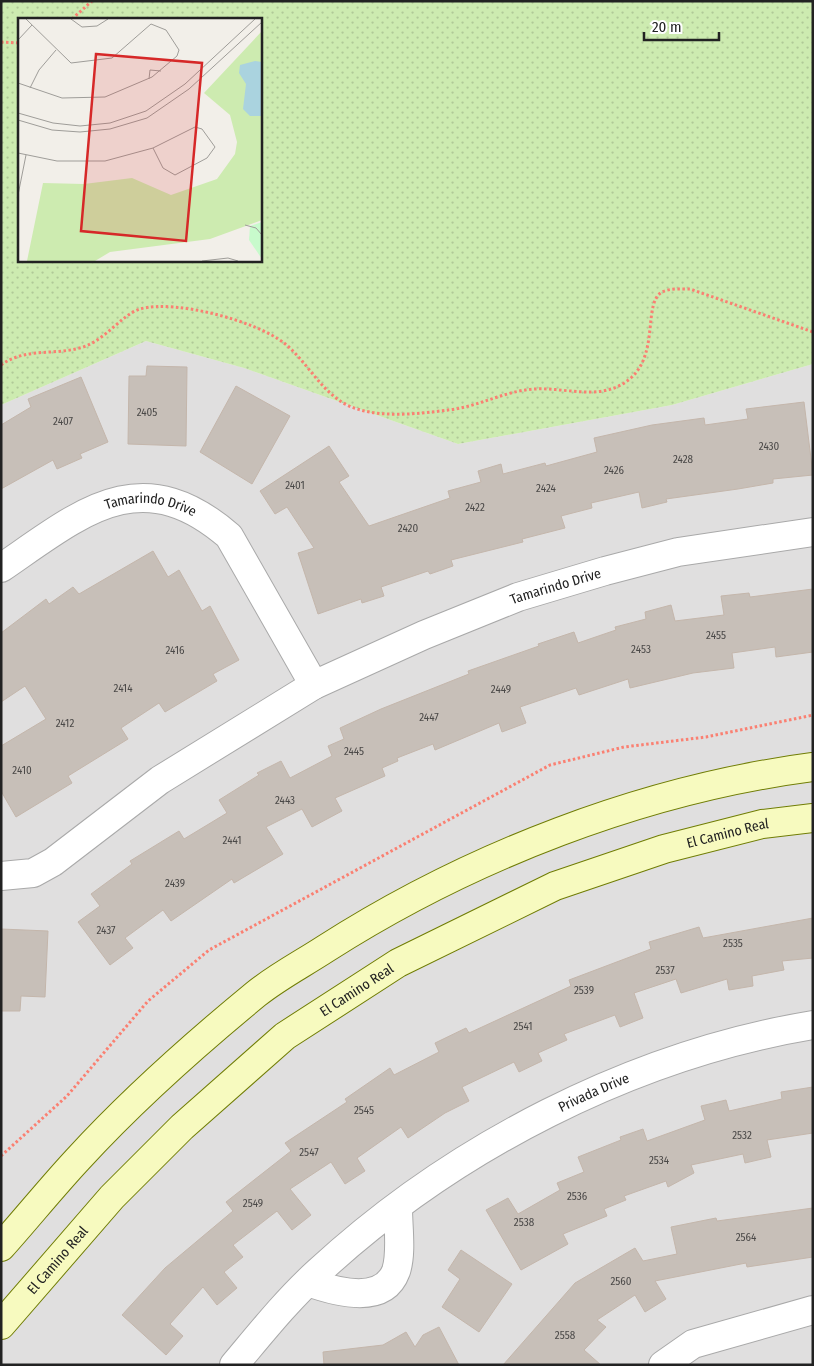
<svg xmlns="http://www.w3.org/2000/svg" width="814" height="1366" font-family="'Fira Sans Condensed',sans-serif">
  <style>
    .residential { fill: #e0dfdf }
    .grass { fill: url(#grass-dots); fill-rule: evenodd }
    .building { fill: #c7bfb8; stroke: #c4b6ab }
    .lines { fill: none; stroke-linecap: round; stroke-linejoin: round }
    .minor-casing { stroke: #a9a9a9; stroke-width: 30 }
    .secondary-casing { stroke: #707d05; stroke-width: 30 }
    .path { stroke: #fa8072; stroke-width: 3; stroke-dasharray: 2.5 2.5; stroke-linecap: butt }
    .minor { stroke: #fff; stroke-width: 28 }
    .secondary { stroke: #f7fabf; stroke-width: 28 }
    .labels { text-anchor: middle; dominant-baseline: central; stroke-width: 4.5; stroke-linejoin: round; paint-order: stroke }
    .number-label { font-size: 11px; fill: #4b4948 }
    .street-label { font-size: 14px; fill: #222; stroke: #fff }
    .inset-road { fill: none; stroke: #9f9d99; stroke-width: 1 }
    .view { fill: #d62828; fill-opacity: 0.15; stroke: #d62828; stroke-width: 2.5 }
    .inset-edge { fill: none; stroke: #222; stroke-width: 2.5 }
  </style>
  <defs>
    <pattern id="grass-dots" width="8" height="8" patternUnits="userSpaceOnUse" patternTransform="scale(1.25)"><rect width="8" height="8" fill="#cdebb0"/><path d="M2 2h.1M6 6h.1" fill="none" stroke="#b0c997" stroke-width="1.8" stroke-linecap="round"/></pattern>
  </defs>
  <rect width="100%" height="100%" fill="#f2efe9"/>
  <!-- residential -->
  <path class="residential" d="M146 341 244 368 458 444 672 405 813 364V1365H1V405Z"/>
  <!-- grass -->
  <path class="grass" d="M1 1H813V364L672 405 458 444 244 368 146 341 1 405ZM19 19H260V260H19Z"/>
  <!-- building -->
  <path class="building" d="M147 366 187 367 186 446 128 444 129 376H146Z
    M81 377 108 442 80 454 82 458 57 469 53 460 1 489V425L31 407 28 399Z
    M236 386 290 416 252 484 200 452Z
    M804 402 813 475 773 479V483L738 489 666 499 667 502 642 508 639 492 591 503 592 508 561 516 565 528 522 539 523 542 451 560 453 566 430 574 428 571 381 587 384 596 362 603 361 599 318 614 298 553 314 548 287 507 275 514 260 491 329 446 349 476 339 482 369 526 450 498 448 491 481 482 478 471 501 464 503 474 545 463 546 466 597 452 594 438 652 425 704 418 705 425 748 419 746 409Z
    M153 551 168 577 179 570 202 611 210 606 239 660 213 674 217 681 165 712 159 703 121 728 128 739 68 776 72 783 16 817 1 791V746L46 719 25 686 1 702V633L46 599 49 604 73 587 79 594Z
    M813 589V652L776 657 775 647 732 653 734 668 693 673 630 688 628 679 579 695 576 688 520 707 526 723 502 732 499 723 435 750 433 744 397 758 398 761 382 768 385 776 335 798 342 811 312 827 302 809 266 827 283 854 234 883 232 879 171 921 163 910 125 938 133 948 110 965 78 922 100 906 91 894 132 864 130 861 179 831 184 839 227 813 219 800 259 775 257 773 281 761 290 778 332 756 328 746 344 739 340 728 381 709 469 674 468 671 539 646 538 644 574 632 578 643 616 630 615 627 646 619 645 612 671 605 675 621 724 615 721 596 749 593 750 597Z
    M813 918V958L782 961 784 970 752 976 753 986 729 990 727 979 681 993 676 979 634 993 643 1018 620 1027 615 1015 564 1034 567 1040 538 1053 542 1061 519 1072 514 1062 462 1087 469 1101 445 1113 408 1138 401 1127 357 1158 365 1171 345 1184 331 1162 290 1189 311 1215 292 1230 277 1211 233 1245 243 1257 224 1272 237 1288 217 1305 203 1287 170 1324 183 1336 166 1355 122 1315 165 1268 233 1211 226 1202 291 1151 285 1143 347 1102 345 1099 390 1068 394 1075 439 1052 435 1043 466 1028 469 1033 571 986 569 980 651 949 649 942 699 927 703 938Z
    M1 929 48 931 45 997 21 996 20 1011H1Z
    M813 1087V1133L767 1140 771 1157 745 1163 743 1154 691 1165 694 1173 668 1187 666 1181 624 1196 626 1200 604 1209 607 1216 563 1234 568 1244 521 1270 486 1210 508 1198 518 1214 560 1190 557 1183 584 1172 578 1157 621 1140 620 1137 643 1129 647 1141 705 1120 701 1106 726 1100 729 1111 782 1099 781 1092Z
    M813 1208V1257L747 1267 746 1263 655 1281 666 1299 645 1312 635 1295 597 1320 606 1327 584 1350 601 1365H503L575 1283 635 1248 643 1261 677 1254 671 1227 716 1218 717 1221Z
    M461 1250 512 1284 479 1332 442 1307 460 1279 448 1270Z
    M439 1327 459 1365H324L323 1352 383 1345 406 1332 415 1347 423 1335Z"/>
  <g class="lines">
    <defs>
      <g id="minor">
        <path id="s1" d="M1 568C80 514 140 459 229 536L314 685"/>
        <path id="s2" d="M1 876 33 873 53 862 160 780 314 685 424 635 518 597 605 571 678 552 813 532"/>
        <path d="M308 1282C333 1291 383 1306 396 1271 402 1253 398 1227 398 1208"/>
        <path id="s3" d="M234 1365C261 1333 287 1300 318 1272 452 1148 632 1055 813 1025"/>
        <path d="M663 1365 693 1344 813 1310"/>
      </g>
      <g id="secondary">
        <path d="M1 1247C27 1218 51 1188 78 1159 132 1100 194 1045 256 994 277 977 302 964 325 949 469 857 643 789 813 767"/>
        <path id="s4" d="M1 1325 112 1197 182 1127 285 1036 398 963 555 886 664 849 762 824 813 818"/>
      </g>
    </defs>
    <!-- minor casing -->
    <use href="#minor" class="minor-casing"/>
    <!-- secondary casing -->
    <use href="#secondary" class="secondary-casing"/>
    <!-- path -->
    <path class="path" d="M72 19 92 1
      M1 42 19 43
      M1 365C26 347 55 356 83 347 107 339 121 315 140 309 175 299 256 321 284 343 307 361 320 391 347 405 376 419 417 414 448 410 478 407 504 391 534 389 568 387 603 403 632 377 659 351 643 303 662 292 670 288 682 289 690 289L813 332
      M1 1156 67 1096 148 1001 209 950 550 765 624 747 706 737 813 715"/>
    <!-- minor -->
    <use href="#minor" class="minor"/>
    <!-- secondary -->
    <use href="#secondary" class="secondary"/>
  </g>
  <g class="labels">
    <!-- number labels -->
    <g class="number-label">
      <text x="147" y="412">2405</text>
      <text x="63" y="421">2407</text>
      <text x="769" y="446">2430</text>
      <text x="683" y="459">2428</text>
      <text x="614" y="470">2426</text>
      <text x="295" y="485">2401</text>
      <text x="546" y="488">2424</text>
      <text x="475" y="507">2422</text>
      <text x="408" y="528">2420</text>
      <text x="716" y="635">2455</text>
      <text x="641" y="649">2453</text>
      <text x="175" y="650">2416</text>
      <text x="123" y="688">2414</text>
      <text x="501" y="689">2449</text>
      <text x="429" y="717">2447</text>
      <text x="65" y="723">2412</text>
      <text x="354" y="751">2445</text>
      <text x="22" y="770">2410</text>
      <text x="285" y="800">2443</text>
      <text x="232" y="840">2441</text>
      <text x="175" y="883">2439</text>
      <text x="106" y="930">2437</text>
      <text x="733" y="943">2535</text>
      <text x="665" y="970">2537</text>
      <text x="584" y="990">2539</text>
      <text x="523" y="1026">2541</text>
      <text x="364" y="1110">2545</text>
      <text x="742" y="1135">2532</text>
      <text x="309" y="1152">2547</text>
      <text x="659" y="1160">2534</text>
      <text x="577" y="1196">2536</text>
      <text x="253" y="1203">2549</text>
      <text x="524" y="1222">2538</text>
      <text x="746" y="1237">2564</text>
      <text x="621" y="1281">2560</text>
      <text x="565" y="1335">2558</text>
    </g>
    <!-- street labels -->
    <g class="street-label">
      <text stroke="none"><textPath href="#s1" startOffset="169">Tamarindo Drive</textPath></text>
      <text stroke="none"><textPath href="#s2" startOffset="632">Tamarindo Drive</textPath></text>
      <text stroke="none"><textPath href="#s4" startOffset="896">El Camino Real</textPath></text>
      <text stroke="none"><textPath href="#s4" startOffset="491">El Camino Real</textPath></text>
      <text stroke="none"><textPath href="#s3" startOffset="456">Privada Drive</textPath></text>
      <text stroke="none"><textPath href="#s4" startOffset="86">El Camino Real</textPath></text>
    </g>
  </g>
  <!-- overview -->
  <g transform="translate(18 18)">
    <rect width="244" height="244" fill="#f2efe9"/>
    <path d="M244 13V202L192 221 92 234 77 243H9L25 165 66 166 114 160 153 177 199 161 217 136 219 124 212 97 186 75Z" fill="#cdebb0"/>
    <path d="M244 204V241L231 222 232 208Z" fill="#c8facc"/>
    <path d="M237 43 244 44V98H232L225 91 228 66 221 55 222 47Z" fill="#aad3df"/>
    <path class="inset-road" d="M53 1 64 9 79 8 90 1M0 22 14 7M131 61 132 52 143 53M0 65 44 80 87 79 134 59 159 38 161 32 148 12 133 6 94 40 53 45 8 1M12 70 21 52 38 32M0 95 35 105 62 108 92 105 128 93 167 66 237 1M0 102 34 112 62 114 92 111 129 100 171 71 244 4M0 135 39 143H87L135 130 177 109 184 111 197 129 189 140 157 157 145 150 135 130M0 177 8 137M227 207 238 210 244 217M184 243 210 240 220 243"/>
    <path class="view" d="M78 36 184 45 168 223 63 213Z"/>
    <rect width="244" height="244" class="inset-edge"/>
  </g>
  <!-- border -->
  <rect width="814" height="1366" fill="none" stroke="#222222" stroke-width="5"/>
  <!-- scale -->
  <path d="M644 32v8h75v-8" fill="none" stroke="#222222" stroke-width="2.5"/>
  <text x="652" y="32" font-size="15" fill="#222222" stroke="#ffffff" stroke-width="4" paint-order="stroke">20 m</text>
</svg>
